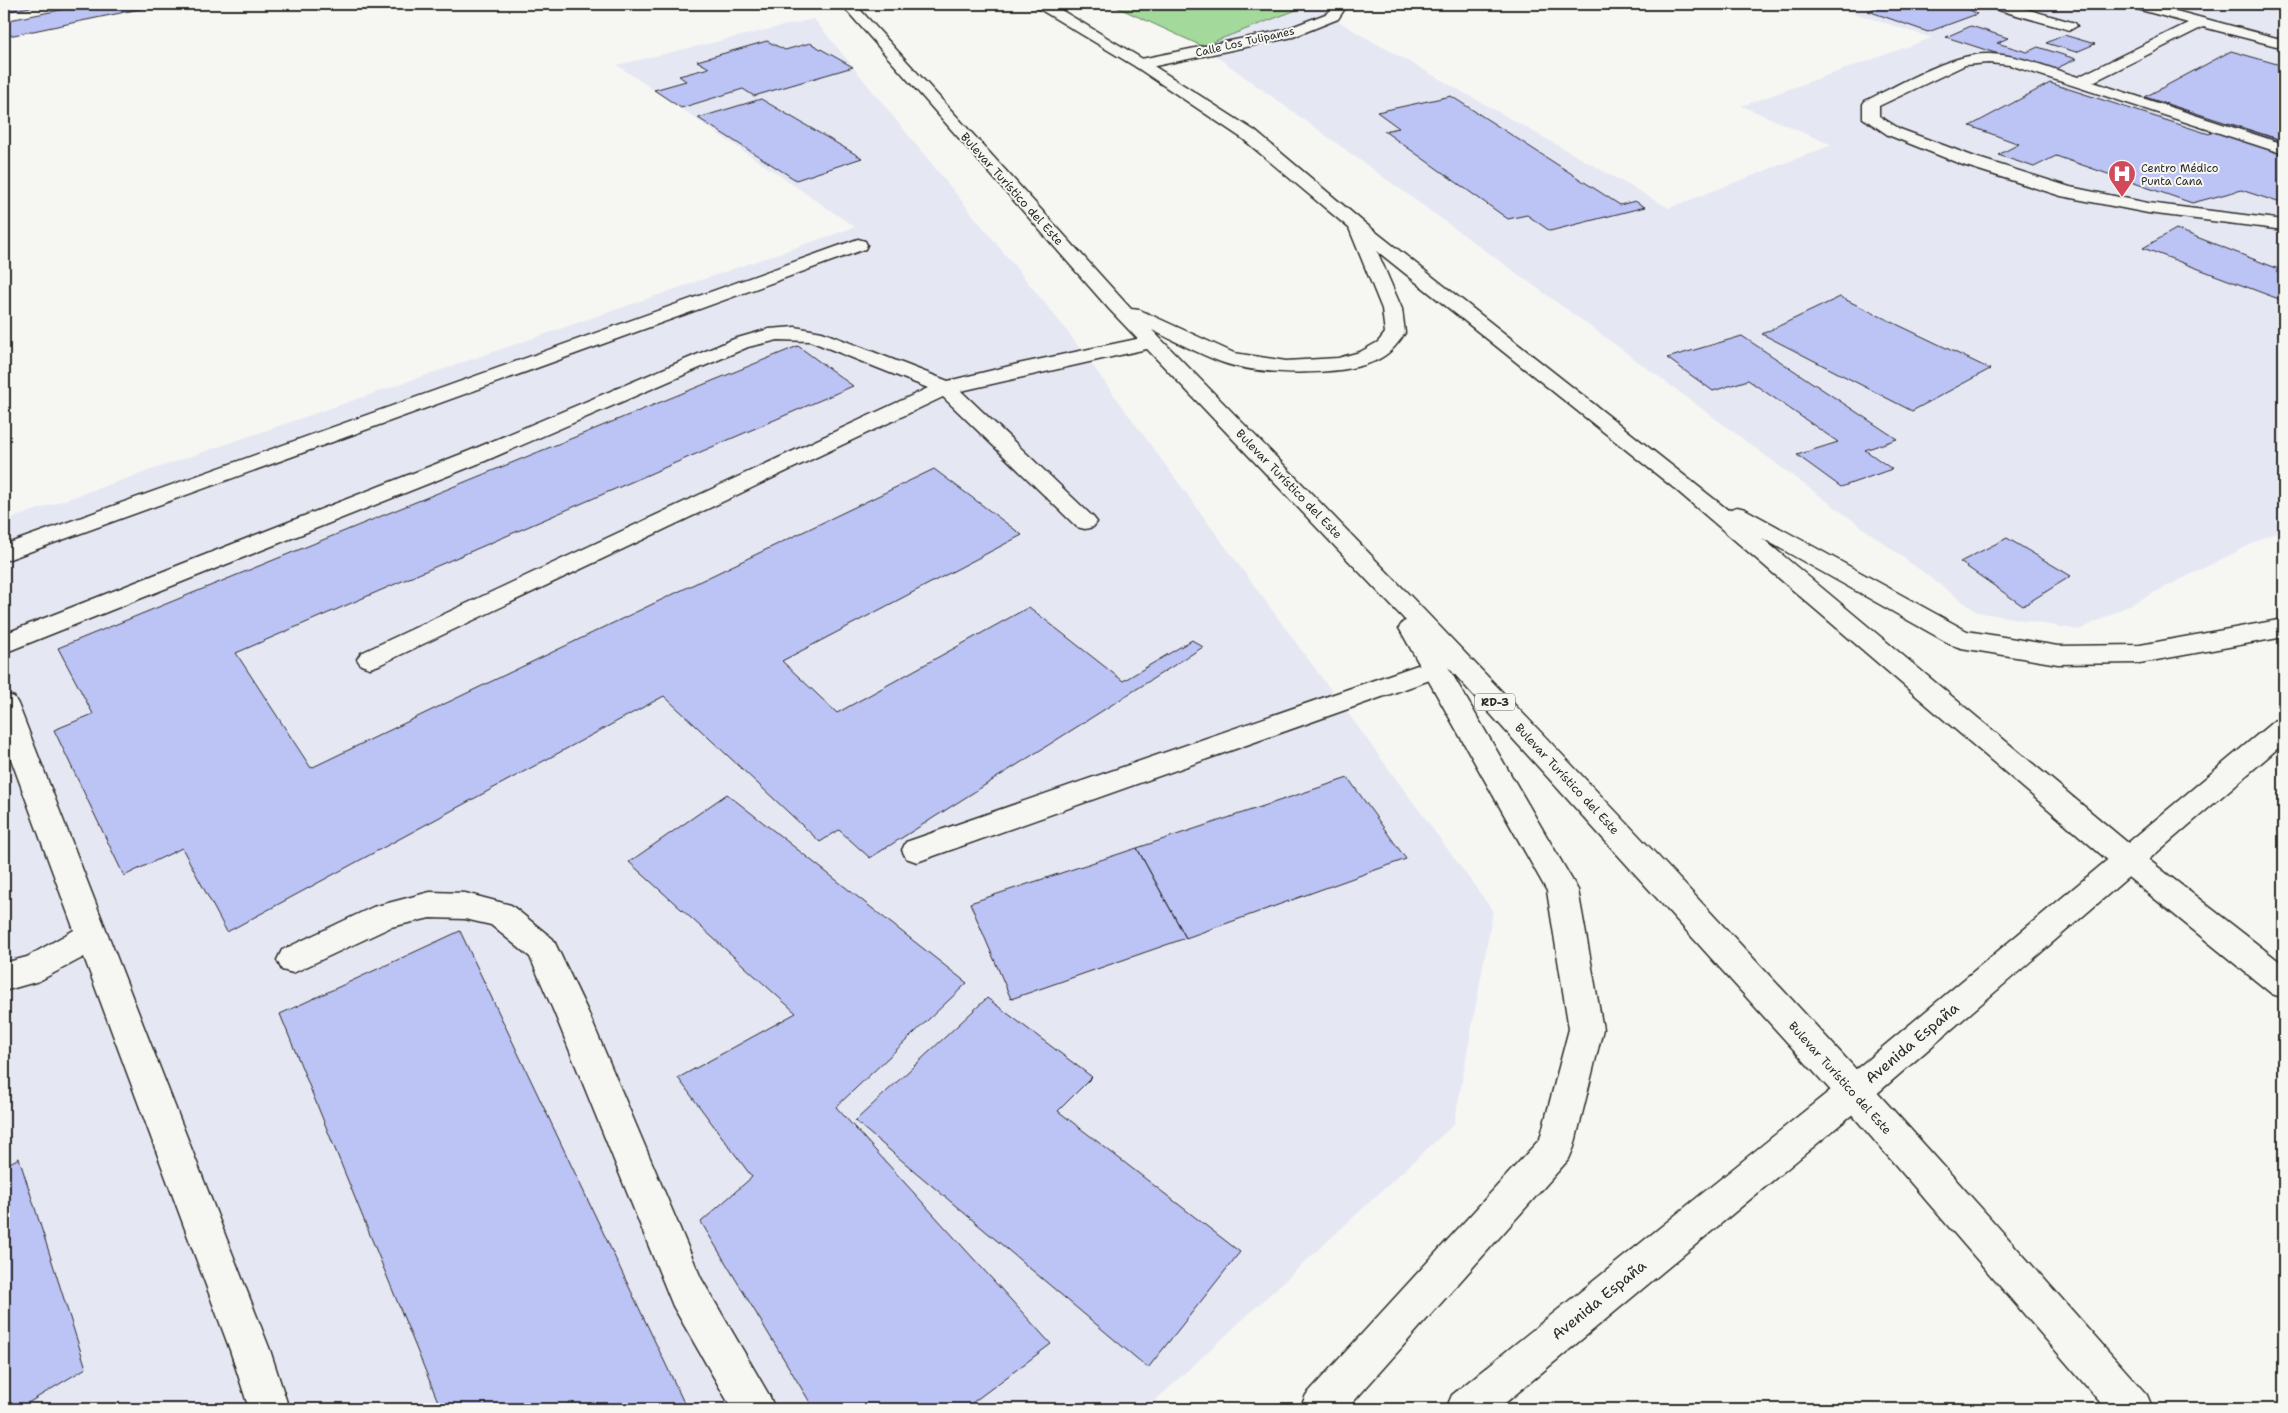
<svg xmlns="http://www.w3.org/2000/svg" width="2288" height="1413" font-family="'Shantell Sans',sans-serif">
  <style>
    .built { fill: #e5e7f3 }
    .green { fill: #a4d99c; stroke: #688264 }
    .building { fill: #bcc3f5; stroke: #2b2b2b }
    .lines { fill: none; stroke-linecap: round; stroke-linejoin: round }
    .lane-casing { stroke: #2b2b2b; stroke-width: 3 }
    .street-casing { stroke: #2b2b2b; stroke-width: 3 }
    .secondary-casing { stroke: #2b2b2b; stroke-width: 3 }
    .highway-casing { stroke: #2b2b2b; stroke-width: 3 }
    .lane { fill: #f6f6f2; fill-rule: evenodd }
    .street { fill: #f6f6f2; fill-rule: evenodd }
    .secondary { fill: #f6f6f2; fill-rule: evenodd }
    .highway { fill: #f6f6f2; fill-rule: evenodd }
    .labels { text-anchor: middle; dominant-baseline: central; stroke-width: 4; stroke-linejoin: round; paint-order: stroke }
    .far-street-label { font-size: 11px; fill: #2b2b2b; stroke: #f6f6f2 }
    .far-poi-label { font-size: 11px; fill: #2b2b2b; stroke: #f6f6f2; text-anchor: start }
    .shield { fill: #f6f6f2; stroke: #686867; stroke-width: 1 }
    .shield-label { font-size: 11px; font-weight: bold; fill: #2b2b2b }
    .street-label { font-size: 12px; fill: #2b2b2b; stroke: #f6f6f2 }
    .near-street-label { font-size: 15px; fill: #2b2b2b; stroke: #f6f6f2 }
  </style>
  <rect width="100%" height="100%" fill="#f6f6f2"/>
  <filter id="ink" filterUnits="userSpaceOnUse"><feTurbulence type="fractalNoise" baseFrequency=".02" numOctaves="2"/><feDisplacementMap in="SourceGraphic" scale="10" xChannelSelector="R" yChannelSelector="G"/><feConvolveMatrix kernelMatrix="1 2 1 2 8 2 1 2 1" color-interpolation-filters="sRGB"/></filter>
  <g filter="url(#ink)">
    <!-- built -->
    <path class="built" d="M1312 4 1354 31 1669 208 1832 145 1742 106 1932 38 1838 8 1849 4H2284V528L2079 630 1977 612 1605 337 1202 46Z
      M814 19 1064 327 1493 911 1454 1124 1146 1409H4V521L855 227 617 65Z"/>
    <!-- green -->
    <path class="green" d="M1110 4H1312L1202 46Z"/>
    <!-- building -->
    <path class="building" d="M4 4H46L4 12Z
      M91 4H164L4 37V21Z
      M1887 4H1960L1977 14 1928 32 1868 11Z
      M1971 26 2008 38 1997 43 2027 52 2038 47 2076 59 2051 71 1946 37Z
      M2064 35 2095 44 2076 52 2046 43Z
      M767 41 785 50 810 43 853 67 754 96 743 89 681 108 654 90 686 81 679 76 709 68 697 61Z
      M2231 51 2284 66V141L2145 97Z
      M2050 83 2209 134 2228 123 2284 141V204L2241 190 2192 203 2056 156 2034 167 1998 155 2019 144 1970 126Z
      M1451 96 1620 205 1635 201 1645 207 1550 231 1527 215 1508 219 1384 131 1399 128 1377 112Z
      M761 99 862 158 796 180 698 118Z
      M2176 229 2284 271V301L2143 248Z
      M1840 297 1990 369 1912 411 1762 334Z
      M1742 336 1897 439 1865 450 1892 469 1841 487 1797 455 1838 442 1748 380 1713 391 1667 358Z
      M798 346 853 386 236 653 311 768 934 469 1022 535 782 661 837 713 1029 607 1123 681 1192 640 1203 647 870 858 839 830 820 842 664 696 227 932 182 848 124 876 54 730 93 714 58 648Z
      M2007 538 2071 576 2023 606 1960 562Z
      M1348 778 1406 859 1186 938 1137 848Z
      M727 794 967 983 836 1107 1051 1344 964 1409H814L701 1222 752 1177 678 1078 796 1013 629 862Z
      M1137 848 1186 938 1011 999 970 903Z
      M460 931 687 1409H441L280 1014Z
      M987 998 1092 1077 1058 1111 1240 1252 1148 1368 855 1121Z
      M19 1158 86 1368 18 1409H4V1166Z"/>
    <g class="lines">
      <defs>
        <path id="lane" d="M1986 4H2008L2075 23 2077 26 2070 30 1988 7Z
          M2128 4H2150L2284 40V48L2203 27 2093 82 2284 144V154L2010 65 1988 63 1965 65 1879 106V116L1900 129 1975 157 2070 187 2148 203 2284 220V230L2148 213 2061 196 1963 165 1888 135 1863 118V104L1865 101C1899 85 1953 52 1990 54 2020 55 2049 68 2078 77L2188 23 2130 7Z
          M858 239 865 241 867 245 865 249 4 561V545Z
          M795 327 822 332 948 381 1018 364 1151 336 1158 338 1161 342 1158 346 1151 348 961 391 1093 517 1097 522 1093 527 1085 529 1077 527 943 397 379 665 370 668 361 665 357 659 361 653 928 388 810 341 778 340 748 347 485 461 4 653V634L469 451 734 339 769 329Z
          M1435 659 1444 661 1448 668 1444 675 928 858 917 862 906 858 902 850 906 842Z
          M4 694 14 697 18 704 270 1350 289 1409H249L230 1350 84 957 39 981 4 991V963L27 957 74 930 4 740Z
          M430 892 465 893 511 905 553 939 588 1012 701 1278 769 1395 775 1409H732L673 1306 554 1012 530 957 491 925 465 919 430 918 391 927 293 973 282 970 277 960 282 950 373 907Z"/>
        <path id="street" d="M1334 4H1348L1338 19 1293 37 1141 69 1136 67 1133 64 1136 61 1141 59 1284 30 1328 13Z"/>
        <path id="secondary" d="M2284 718V743L1866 1103 1498 1409H1446L1452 1395 1842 1081 2274 721Z"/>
        <path id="highway" d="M841 4H855L1131 309 1140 310 1234 353 1286 361 1338 358 1360 352 1378 342 1385 333 1382 309 1349 228 1243 139 1136 67 1036 7 1034 4H1051L1146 61 1255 131 1362 221 1728 510 1737 507 1745 509 1967 631 2058 646 2140 645 2284 619V637L2140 663 2058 664 1961 648 1952 645 1762 538 2140 853 2284 965V998L2272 994 2118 869 1675 489 1377 251 1402 309 1405 333C1397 345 1389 355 1375 361 1340 377 1256 375 1221 362 1197 353 1175 341 1152 330 1393 576 1631 824 1864 1078 1960 1183 2053 1289 2147 1395L2153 1409H2106L1842 1103 1448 667 1578 890 1603 1029 1574 1147 1569 1159 1347 1409H1300L1306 1395 1540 1139 1569 1029 1547 891 1399 628 1403 622 1406 621 1109 309Z"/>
      </defs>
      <!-- lane casing -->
      <use href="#lane" class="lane-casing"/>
      <!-- street casing -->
      <use href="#street" class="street-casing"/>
      <!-- secondary casing -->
      <use href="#secondary" class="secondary-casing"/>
      <!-- highway casing -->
      <use href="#highway" class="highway-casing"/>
      <!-- lane -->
      <use href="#lane" class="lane"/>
      <!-- street -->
      <use href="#street" class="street"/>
      <!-- secondary -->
      <use href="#secondary" class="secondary"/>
      <!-- highway -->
      <use href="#highway" class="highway"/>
    </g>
  </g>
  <!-- icons -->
  <defs>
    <symbol id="hospital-pin" viewBox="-11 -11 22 30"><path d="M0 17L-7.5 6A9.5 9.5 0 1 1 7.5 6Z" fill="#d1495b" stroke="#f6f6f2"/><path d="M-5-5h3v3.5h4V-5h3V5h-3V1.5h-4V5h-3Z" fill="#fff"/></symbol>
  </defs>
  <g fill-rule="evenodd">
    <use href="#hospital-pin" x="2106" y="158" width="32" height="43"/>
  </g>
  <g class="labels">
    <!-- far-street labels -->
    <g class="far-street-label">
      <text transform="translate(1245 42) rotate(-13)">Calle Los Tulipanes</text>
    </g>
    <!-- far-poi labels -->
    <g class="far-poi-label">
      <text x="2141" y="168">Centro Médico<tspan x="2141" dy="13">Punta Cana</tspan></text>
    </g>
    <!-- shield labels -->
    <rect class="shield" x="1475" y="693.5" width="40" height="17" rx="4"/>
    <g class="shield-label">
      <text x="1495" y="702">RD-3</text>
    </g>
    <!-- street labels -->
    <g class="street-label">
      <text transform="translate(1012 189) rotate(48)">Bulevar Turístico del Este</text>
      <text transform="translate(1289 484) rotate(46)">Bulevar Turístico del Este</text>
      <text transform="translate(1567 779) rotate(47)">Bulevar Turístico del Este</text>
      <text transform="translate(1840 1078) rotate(48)">Bulevar Turístico del Este</text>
    </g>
    <!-- near-street labels -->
    <g class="near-street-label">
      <text transform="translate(1912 1043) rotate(-40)">Avenida España</text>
      <text transform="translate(1599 1300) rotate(-39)">Avenida España</text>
    </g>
  </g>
  <!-- margin -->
  <rect width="2288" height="1413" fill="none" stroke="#f6f6f2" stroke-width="20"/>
  <rect x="10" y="10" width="2268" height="1393" fill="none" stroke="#2b2b2b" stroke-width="2" filter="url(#ink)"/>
</svg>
